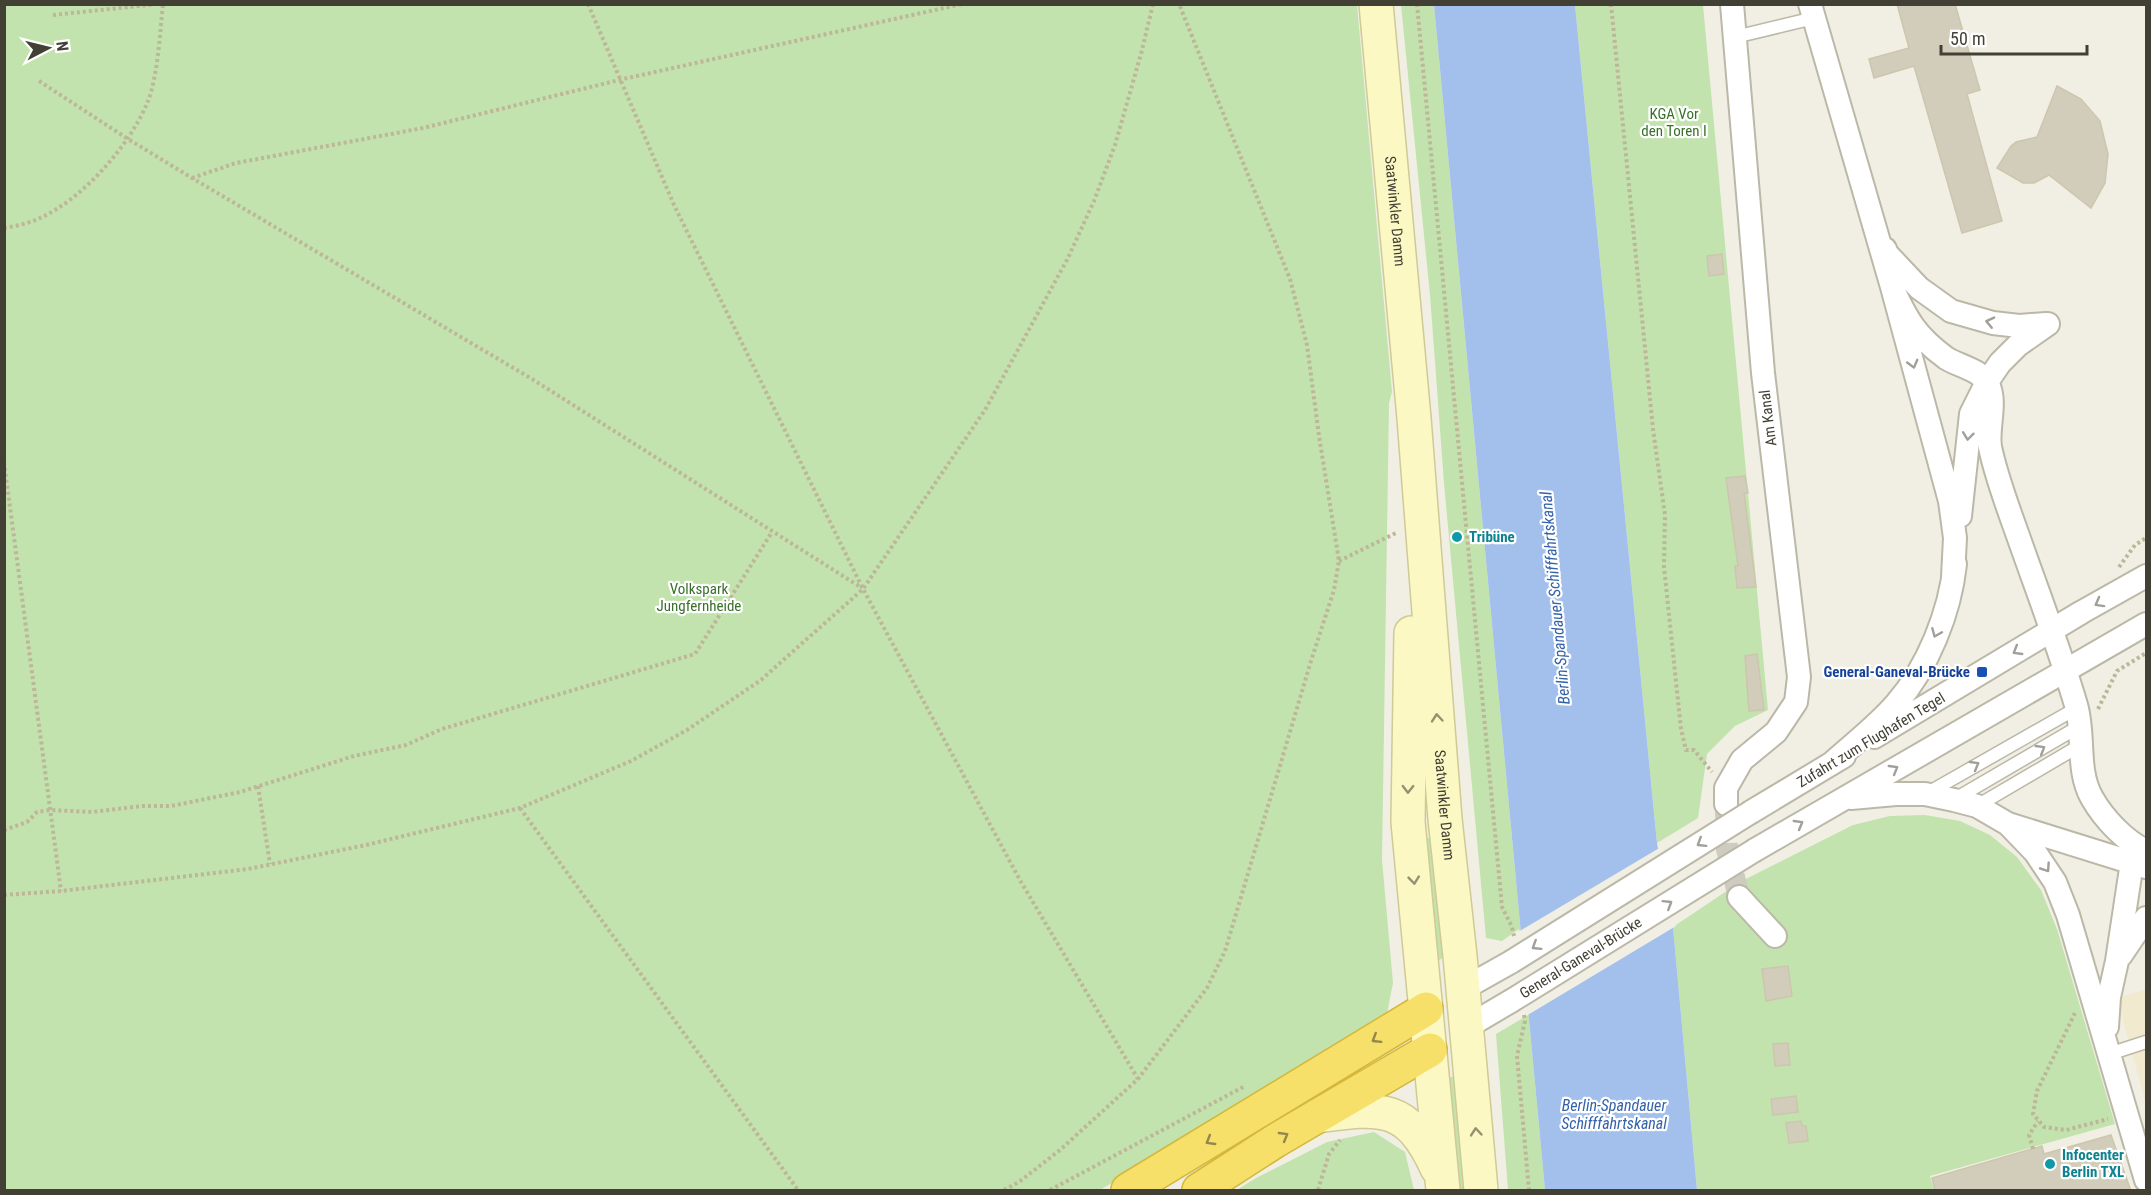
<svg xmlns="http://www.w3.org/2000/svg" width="2151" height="1195" font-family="'Roboto Condensed',sans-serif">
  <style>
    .commercial { fill: #f2eacf }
    .green { fill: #c2e3ae }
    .water { fill: #a2c0eb }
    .pier { fill: #f1efe4 }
    .building { fill: #d2cdba; stroke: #ccc6ae; stroke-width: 1.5 }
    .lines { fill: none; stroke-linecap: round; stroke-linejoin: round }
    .minor-tunnel { stroke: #ceccc1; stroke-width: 22; stroke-dasharray: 22 11; stroke-linecap: butt }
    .service-casing { stroke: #bcb8a7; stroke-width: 15 }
    .minor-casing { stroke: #bcb8a7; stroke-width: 26 }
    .secondary-casing { stroke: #cfca96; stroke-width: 36 }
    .motorway-casing { stroke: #d4b73b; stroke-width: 36 }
    .path { stroke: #bdb699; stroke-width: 4; stroke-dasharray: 3 3; stroke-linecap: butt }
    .service { stroke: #fff; stroke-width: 12 }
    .minor { stroke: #fff; stroke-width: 22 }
    .secondary { stroke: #fbf8c3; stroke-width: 33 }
    .motorway { stroke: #f6e06a; stroke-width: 33 }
    .minor-bridge-casing { stroke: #bcb8a7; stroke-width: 26; stroke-linecap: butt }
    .minor-bridge { stroke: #fff; stroke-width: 22 }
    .oneway { stroke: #a09f9a }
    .oneway2 { stroke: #959274 }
    .oneway3 { stroke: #93874c }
    .culture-dot { fill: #0f9aa8; stroke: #fff; stroke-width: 2 }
    .transit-dot { fill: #1a4fb4; stroke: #fff; stroke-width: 2 }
    .labels { text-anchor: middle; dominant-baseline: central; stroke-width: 4.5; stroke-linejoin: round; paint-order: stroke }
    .park-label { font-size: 15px; fill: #39702b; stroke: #fff }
    .street-label { font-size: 15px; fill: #423f34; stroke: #fff }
    .culture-label { font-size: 15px; font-weight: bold; fill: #0d838f; stroke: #fff; text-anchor: start }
    .transit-label { font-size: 15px; font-weight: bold; fill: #164399; stroke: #fff; text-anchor: end }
    .water-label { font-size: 16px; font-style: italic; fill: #3462a8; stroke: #fff }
  </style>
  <rect width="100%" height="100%" fill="#f1efe4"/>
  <!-- commercial -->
  <path class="commercial" d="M2146 989V1105L2117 998Z"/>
  <!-- green -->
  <path class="green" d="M4 5H1357L1392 392 1389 403 1382 860 1393 983 1386 1019 1100 1190H5Z
    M1401 5H1434L1545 1190H1508L1496 1034 1528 1015 1519 929 1502 941 1486 938 1444 483 1430 295Z
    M1575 5H1703L1768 710 1735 726 1707 754 1698 818 1657 843Z
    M1925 815 1960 821 1990 835 2017 857 2041 890 2057 929 2115 1124 1930 1176 1934 1190H1697L1673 927 1740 882 1853 825 1890 816Z
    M1425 838H1437L1447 955 1435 963Z
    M1459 1073 1469 1190H1456L1446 1080Z
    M1374 1132 1405 1152 1414 1190H1237L1256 1178 1327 1142Z"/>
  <!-- water -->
  <path class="water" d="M1434 5H1575L1657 843 1673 927 1697 1190H1545Z"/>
  <!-- pier -->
  <path class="pier" d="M1661 847 1676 926 1526 1016 1518 932Z"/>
  <!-- building -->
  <path class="building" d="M1897 4H1955L1980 90 1967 94 2002 221 1962 233 1914 66 1874 78 1869 59 1909 48Z
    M2057 86 2081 99 2100 121 2108 154 2105 183 2091 208 2049 175 2034 183H2023L1997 168 2011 146 2016 142 2037 137Z
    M1722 254 1724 274 1709 276 1707 256Z
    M1745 476 1748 493H1744L1756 587 1737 588 1735 566H1738L1726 478Z
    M1757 654 1764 710 1749 711 1745 656Z
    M1788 966 1792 996 1766 1001 1762 969Z
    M1788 1043 1790 1065 1775 1066 1773 1044Z
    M1796 1096 1798 1112 1773 1115 1771 1099Z
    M1801 1121 1802 1126H1806L1808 1141 1789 1143 1786 1123Z
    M2111 1135 2131 1191H1935L1932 1178 2042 1146 2044 1154Z"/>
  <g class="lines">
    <!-- minor-tunnel -->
    <path class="minor-tunnel" d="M1726 810 1727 849 1739 897"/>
    <defs>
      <path id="service" d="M1735 37 1814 18
        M1926 794 2077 708
        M1955 799 2080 726
        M1977 806 2081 745
        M2109 1054 2146 1042"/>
      <path id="minor" d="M1810 4 1892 287 1950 501 1955 538 1953 577
        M1885 249 1887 254 1919 288 1951 311 1993 323 2019 326 2046 324
        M1892 287C1907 320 1916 336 1946 358 1958 366 1980 369 1988 384 1997 403 1987 427 1990 447 1996 476 2007 505 2017 533 2037 590 2059 647 2076 705 2085 735 2076 770 2092 798 2104 819 2125 841 2146 851
        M1960 516 1971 414 1987 382 2000 363 2018 345 2048 324
        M1874 737 2082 612 2146 576
        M1831 764C1853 744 1877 726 1896 704 1928 667 1950 612 1955 564
        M1851 798 1896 794H1925L1954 800 1977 806 2008 824 2146 867
        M1726 804V788L1742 760 1776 732 1796 702 1799 677 1763 373 1732 4
        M1751 812 1844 756
        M2008 824 2035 852 2055 882 2068 915 2146 1180
        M1755 850 2146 624
        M1739 897 1775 936
        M2121 955 2146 918
        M1463 989 1511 962
        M1467 1027 1511 1001
        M2107 1027 2109 997 2117 961 2134 849"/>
      <g id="secondary">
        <path id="s1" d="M1376 4 1414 418 1445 819 1460 956 1481 1190"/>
        <path d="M1411 633 1408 822 1443 1190"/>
        <path d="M1318 1116C1381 1107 1408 1104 1437 1168"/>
      </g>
      <path id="motorway" d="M1128 1190 1426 1009
        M1199 1190 1275 1141 1430 1050"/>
    </defs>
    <!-- service casing -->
    <use href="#service" class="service-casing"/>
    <!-- minor casing -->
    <use href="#minor" class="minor-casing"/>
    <!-- secondary casing -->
    <use href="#secondary" class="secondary-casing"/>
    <!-- motorway casing -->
    <use href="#motorway" class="motorway-casing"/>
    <!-- path -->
    <path class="path" d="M588 4 674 205 863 589 1021 882 1138 1079
      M1417 4 1502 907 1512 927 1514 936
      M1611 4 1653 429 1665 515 1664 567 1681 729 1686 750H1694L1712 772
      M53 15 158 4
      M39 81 128 139 192 178 532 379 862 588
      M192 178 236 163 423 128 619 80 962 4
      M4 228C16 226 30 223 40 218 83 199 131 144 148 101 158 75 160 32 163 4
      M4 462 61 891
      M1339 561 1398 532
      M2119 567 2135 545 2146 538
      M2098 709 2117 671 2146 653
      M258 786 270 864
      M520 808 798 1190
      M4 830 27 822 37 812 50 810 92 812 142 806H171L240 792 354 756 406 745 442 729 695 654 772 532
      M4 895 61 891 248 869 366 845 520 808 631 761 687 730 761 680 863 589 985 410 1068 258 1094 201 1115 145 1141 54 1153 4
      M2075 1013 2037 1091 2033 1114 2044 1127 2066 1130 2108 1119
      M1524 1015 1525 1021 1517 1056 1529 1190
      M2033 1149 2029 1135 2038 1121
      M1004 1190 1019 1182 1060 1150 1138 1079 1207 988 1225 951 1311 661 1334 590 1339 561 1319 436 1307 345 1290 279 1179 4
      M1050 1190 1245 1086
      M1318 1190 1329 1154 1340 1140"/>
    <!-- service -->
    <use href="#service" class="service"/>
    <!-- minor -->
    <use href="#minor" class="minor"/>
    <!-- secondary -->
    <use href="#secondary" class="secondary"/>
    <!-- motorway -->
    <use href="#motorway" class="motorway"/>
    <defs>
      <g id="minor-bridge">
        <path d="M1511 962 1751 812"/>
        <path id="s2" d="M1511 1001 1755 850"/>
      </g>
    </defs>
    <!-- minor-bridge casing -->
    <use href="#minor-bridge" class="minor-bridge-casing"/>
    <!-- minor-bridge -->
    <use href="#minor-bridge" class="minor-bridge"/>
  </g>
  <!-- one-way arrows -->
  <defs><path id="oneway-chevron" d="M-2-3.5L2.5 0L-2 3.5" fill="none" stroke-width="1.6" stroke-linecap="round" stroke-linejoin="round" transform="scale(1.5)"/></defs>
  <g class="oneway">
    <use href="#oneway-chevron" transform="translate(1990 322) rotate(-167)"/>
    <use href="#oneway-chevron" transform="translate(1913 364) rotate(75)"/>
    <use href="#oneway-chevron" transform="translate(1968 436) rotate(97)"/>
    <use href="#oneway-chevron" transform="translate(2099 603) rotate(151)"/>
    <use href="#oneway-chevron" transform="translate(1936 633) rotate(113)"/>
    <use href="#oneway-chevron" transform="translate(2017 651) rotate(149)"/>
    <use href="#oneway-chevron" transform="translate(2041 749) rotate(-31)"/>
    <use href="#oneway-chevron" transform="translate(1975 765) rotate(-30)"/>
    <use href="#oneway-chevron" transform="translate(1894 769) rotate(-30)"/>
    <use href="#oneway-chevron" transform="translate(1799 824) rotate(-30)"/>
    <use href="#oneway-chevron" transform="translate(1701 843) rotate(148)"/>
    <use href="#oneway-chevron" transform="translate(2046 868) rotate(56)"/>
    <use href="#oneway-chevron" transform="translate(1668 904) rotate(-32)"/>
    <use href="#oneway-chevron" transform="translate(1536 946) rotate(148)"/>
  </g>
  <g class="oneway2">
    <use href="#oneway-chevron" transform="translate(1437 718) rotate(-95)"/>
    <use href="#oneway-chevron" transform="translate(1408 789) rotate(91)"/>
    <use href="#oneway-chevron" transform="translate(1414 880) rotate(84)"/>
    <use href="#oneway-chevron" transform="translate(1476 1132) rotate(-95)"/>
  </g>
  <g class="oneway3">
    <use href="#oneway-chevron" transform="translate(1376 1039) rotate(148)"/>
    <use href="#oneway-chevron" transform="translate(1284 1136) rotate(-30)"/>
    <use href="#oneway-chevron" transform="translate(1210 1141) rotate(149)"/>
  </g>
  <!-- markers -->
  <g class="culture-dot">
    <circle cx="1457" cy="537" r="6"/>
    <circle cx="2050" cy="1164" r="6"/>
  </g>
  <rect class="transit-dot" x="1976" y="666" width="12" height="12" rx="3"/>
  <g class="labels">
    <!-- park labels -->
    <g class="park-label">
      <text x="1674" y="114">KGA Vor<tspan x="1674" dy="17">den Toren I</tspan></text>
      <text x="699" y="589">Volkspark<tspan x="699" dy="17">Jungfernheide</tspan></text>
    </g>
    <!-- street labels -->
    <g class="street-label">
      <text stroke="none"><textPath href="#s1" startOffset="208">Saatwinkler Damm</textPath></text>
      <text transform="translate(1768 418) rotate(-97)">Am Kanal</text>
      <text transform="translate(1871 740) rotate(-31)">Zufahrt zum Flughafen Tegel</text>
      <text stroke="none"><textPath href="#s1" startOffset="804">Saatwinkler Damm</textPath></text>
      <text stroke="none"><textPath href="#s2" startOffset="82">General-Ganeval-Brücke</textPath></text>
    </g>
    <!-- culture labels -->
    <g class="culture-label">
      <text x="1469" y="537">Tribüne</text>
      <text x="2062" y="1155">Infocenter<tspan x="2062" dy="17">Berlin TXL</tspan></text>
    </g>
    <!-- transit labels -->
    <g class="transit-label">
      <text x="1970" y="672">General-Ganeval-Brücke</text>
    </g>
    <!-- water labels -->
    <g class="water-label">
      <text transform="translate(1555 598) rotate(-95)">Berlin-Spandauer Schifffahrtskanal</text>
      <text x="1614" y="1105">Berlin-Spandauer<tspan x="1614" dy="18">Schifffahrtskanal</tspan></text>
    </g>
  </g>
  <!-- border -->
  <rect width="2151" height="1195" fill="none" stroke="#423f34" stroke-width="12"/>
  <!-- north arrow -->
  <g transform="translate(48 48) rotate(83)" stroke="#ffffff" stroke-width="4.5" paint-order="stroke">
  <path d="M0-4.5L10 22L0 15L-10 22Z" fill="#423f34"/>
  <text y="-9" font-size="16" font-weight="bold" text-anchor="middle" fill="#423f34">N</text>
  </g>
  <!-- scale -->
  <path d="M1941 45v9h146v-9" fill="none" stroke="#423f34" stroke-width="3"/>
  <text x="1950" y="45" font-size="18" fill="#423f34" stroke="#ffffff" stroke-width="4.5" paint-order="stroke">50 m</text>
</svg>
